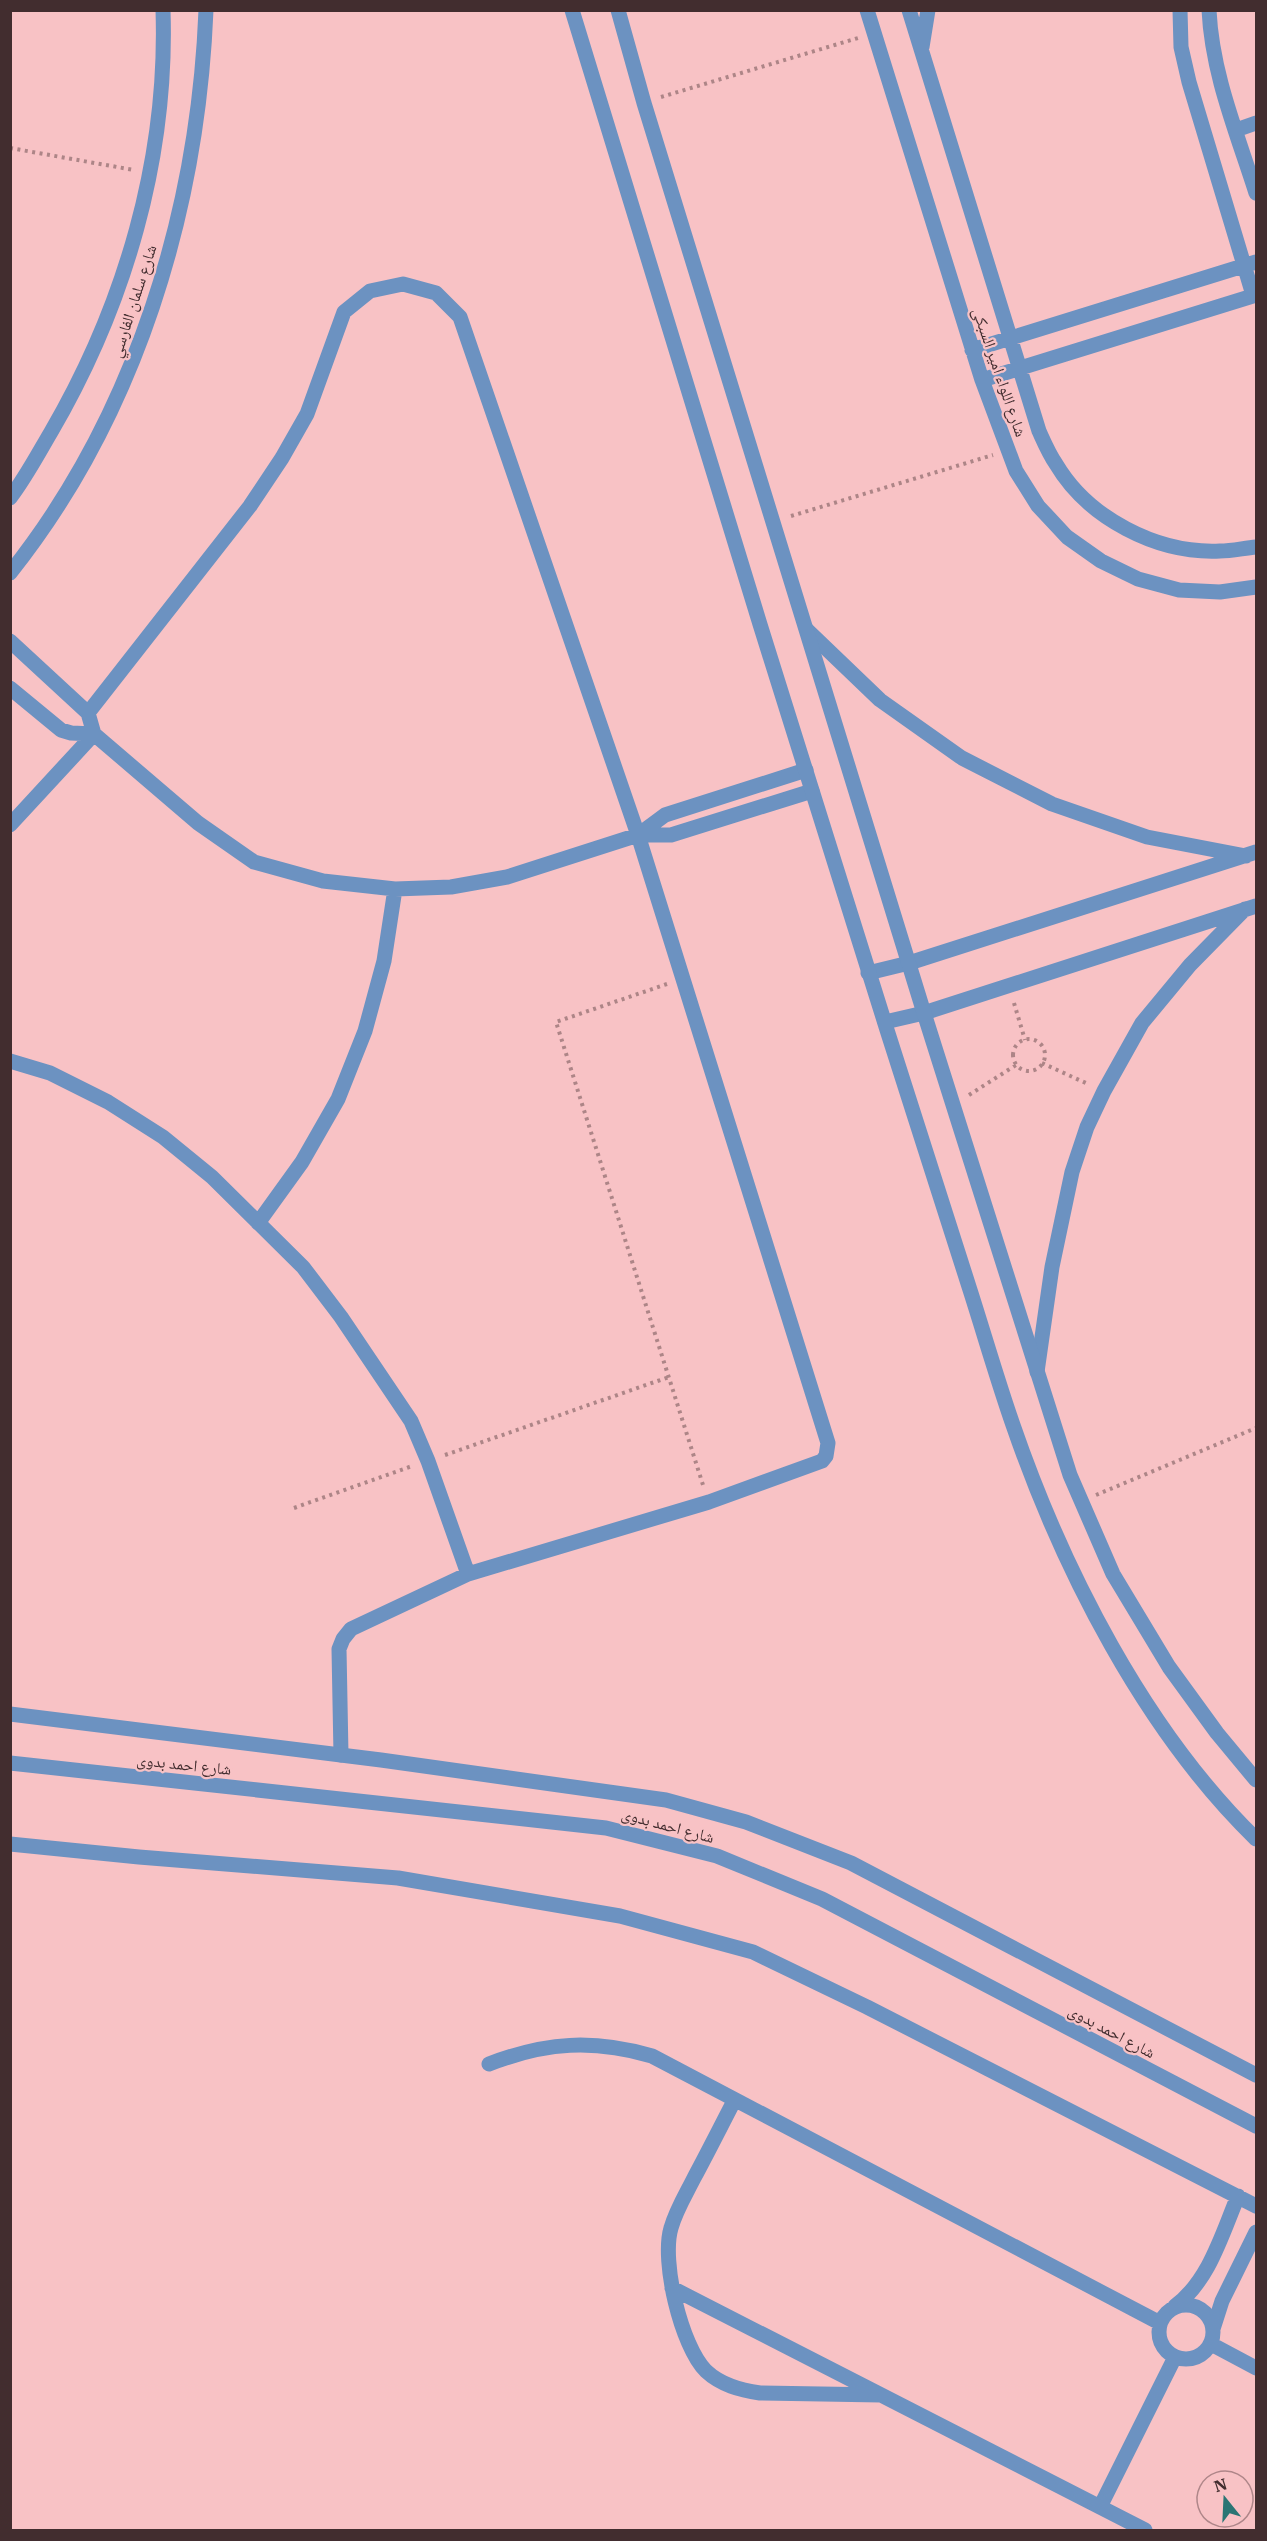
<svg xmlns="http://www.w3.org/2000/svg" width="1267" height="2541" font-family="'IBM Plex Serif','Noto Naskh Arabic',serif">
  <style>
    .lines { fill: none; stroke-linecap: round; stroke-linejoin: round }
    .path { stroke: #ad8587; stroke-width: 4; stroke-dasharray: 3 4.5; stroke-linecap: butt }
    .minor { stroke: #6c92c1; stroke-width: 15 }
    .tertiary { stroke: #6c92c1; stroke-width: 15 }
    .labels { text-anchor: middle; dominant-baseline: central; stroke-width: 4.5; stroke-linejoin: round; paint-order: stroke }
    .street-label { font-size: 16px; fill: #422d2f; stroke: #f8c2c5 }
  </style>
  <rect width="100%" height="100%" fill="#f8c2c5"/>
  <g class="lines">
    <!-- path -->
    <path class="path" d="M661 97 858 38
      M10 148 134 170
      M791 516 993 455
      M667 984 556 1022 703 1485
      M1014 1003 1025 1040
      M1013 1055a16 16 0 1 1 32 0a16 16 0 1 1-32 0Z
      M1042 1063 1088 1084
      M969 1095 1016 1065
      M445 1455 669 1377
      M1096 1495 1256 1428
      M294 1508 412 1466"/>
    <!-- minor -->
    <path class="minor" d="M867 10 982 380 1016 471 1038 506 1067 537 1101 561 1138 579 1179 590 1220 592 1256 587
      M909 10 1039 431C1044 442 1049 454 1056 464 1088 518 1157 554 1220 551 1232 551 1244 548 1256 547
      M1180 10 1181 47 1189 82 1253 295
      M1209 10C1212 74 1237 133 1256 193
      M922 47 928 10
      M1236 130 1256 123
      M972 350 1256 262
      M982 380 1256 295
      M807 630 880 700 962 758 1052 804 1147 837 1246 856
      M10 641 88 713 94 734 71 733 61 730 10 688
      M88 713 250 506 282 458 307 414 344 312 370 291 403 284 436 293 460 317 638 835 828 1443 826 1456 822 1461 709 1502 468 1574 351 1629 343 1639 339 1649 341 1755
      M10 825 94 734 198 823 254 862 323 881 395 889 451 887 507 877 638 835 665 815 806 770
      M638 835H671L812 791
      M868 973 909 963 1256 852
      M885 1022 924 1013 1256 906
      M10 1061 50 1073 108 1102 163 1137 212 1177 303 1267 341 1317 411 1421 428 1461 468 1574
      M258 1223 302 1162 338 1099 365 1031 384 961 395 889
      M1037 1372 1052 1267 1072 1172 1087 1127 1104 1091 1142 1023 1190 965 1245 909
      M10 1844 139 1857 398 1878 620 1916 753 1952 867 2007 1256 2206
      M489 2064C546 2042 593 2039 652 2056L1160 2323
      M734 2101C721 2126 708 2152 694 2178 686 2194 676 2210 671 2228 661 2261 681 2346 706 2371 721 2385 740 2390 760 2393L881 2395
      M672 2288 1145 2530
      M1159 2332a27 27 0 1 1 54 0a27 27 0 1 1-54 0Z
      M1175 2306C1209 2281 1222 2234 1238 2196
      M1213 2329 1222 2301 1256 2232
      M1211 2344 1256 2368
      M1100 2507 1175 2357"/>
    <!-- tertiary -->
    <path class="tertiary" d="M572 10C676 350 779 691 887 1030 915 1117 943 1205 971 1293 985 1337 998 1382 1013 1425 1063 1570 1145 1731 1256 1839
      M618 10 644 103 924 1013 1070 1475 1113 1574 1169 1667 1217 1733 1256 1780
      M10 498C26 477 38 454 51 432 125 305 168 158 163 10
      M10 573C136 415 198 210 206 10
      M10 1714 381 1760 666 1800 746 1822 851 1863 1256 2075
      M10 1763 606 1828 717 1856 822 1899 1256 2126"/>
  </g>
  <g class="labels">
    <!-- street labels -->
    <g class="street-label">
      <text transform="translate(133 301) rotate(-72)">شارع سلمان الفارسي</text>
      <text transform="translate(1000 372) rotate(71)">شارع اللواء امير السبكى</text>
      <text transform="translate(184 1764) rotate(6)">شارع احمد بدوى</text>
      <text transform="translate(668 1825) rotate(15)">شارع احمد بدوى</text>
      <text transform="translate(1112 2031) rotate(28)">شارع احمد بدوى</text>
    </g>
  </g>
  <!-- border -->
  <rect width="1267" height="2541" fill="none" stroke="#422d2f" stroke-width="24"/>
  <!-- north arrow -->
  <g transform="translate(1225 2499) rotate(342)"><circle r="28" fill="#f8c2c5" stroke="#af8689" stroke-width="1.5"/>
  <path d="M0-4.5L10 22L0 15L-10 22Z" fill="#2b7574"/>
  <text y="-9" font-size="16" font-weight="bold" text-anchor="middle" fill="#422d2f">N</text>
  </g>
</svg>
